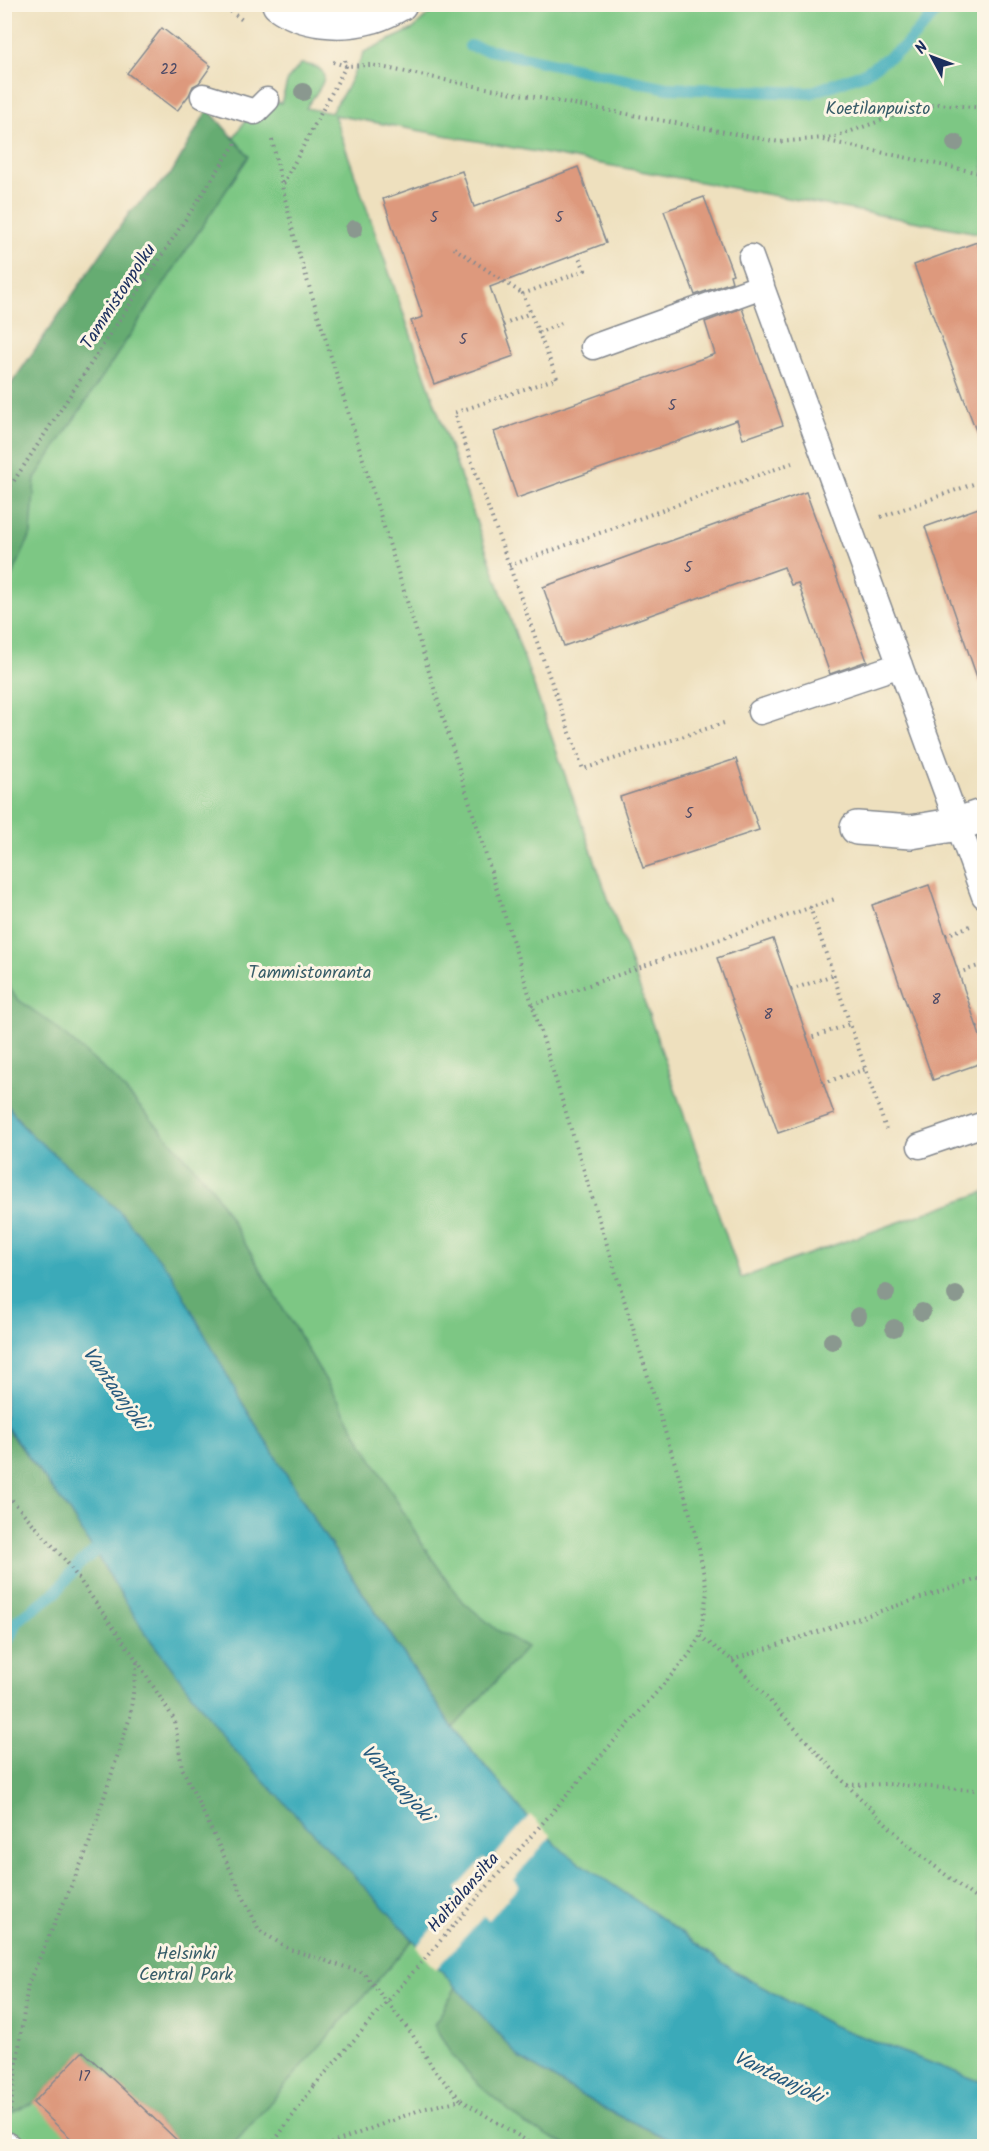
<svg xmlns="http://www.w3.org/2000/svg" width="989" height="2151" font-family="Kalam,sans-serif">
  <style>
    .green { fill: #7dc784; stroke: #4c7b71; stroke-width: 1.5 }
    .forest { fill: #66ac72; stroke: #406e68; stroke-width: 1.5 }
    .water { fill: #3baab9; stroke: #2b6c8c; stroke-width: 1.5 }
    .pier { fill: #eee0be }
    .lines { fill: none; stroke-linecap: round; stroke-linejoin: round }
    .stream { stroke: #3baab9; stroke-width: 12 }
    .building { fill: #dd997d }
    .lane-casing { stroke: #84888e; stroke-width: 27 }
    .street-casing { stroke: #84888e; stroke-width: 36 }
    .path { stroke: #84888e; stroke-width: 4; stroke-dasharray: 1.5 4.5; stroke-linecap: butt }
    .lane { stroke: #fff; stroke-width: 24 }
    .street { stroke: #fff; stroke-width: 33 }
    .path-bridge { stroke: #84888e; stroke-width: 4; stroke-dasharray: 1.5 4.5; stroke-linecap: butt }
    .tree { fill: #8a988f }
    .labels { text-anchor: middle; dominant-baseline: central; stroke-width: 6; stroke-linejoin: round; paint-order: stroke }
    .number-label { font-size: 15px; fill: #4c4a66 }
    .park-label { font-size: 18px; fill: #385d69; stroke: #fcf5e5 }
    .street-label { font-size: 18px; fill: #1b2f5e; stroke: #fcf5e5 }
    .water-label { font-size: 20px; font-style: italic; fill: #265a7e; stroke: #fcf5e5 }
  </style>
  <rect width="100%" height="100%" fill="#fcf5e5"/>
  <filter id="ink" filterUnits="userSpaceOnUse"><feTurbulence type="fractalNoise" baseFrequency=".0167" numOctaves="2"/><feDisplacementMap in="SourceGraphic" scale="12" xChannelSelector="R" yChannelSelector="G"/><feConvolveMatrix kernelMatrix="1 2 1 2 8 2 1 2 1" color-interpolation-filters="sRGB"/></filter>
  <filter id="wash" filterUnits="userSpaceOnUse"><feTurbulence type="fractalNoise" baseFrequency=".008" numOctaves="4" result="noise"/><feDisplacementMap in="SourceGraphic" scale="24" xChannelSelector="R" yChannelSelector="G"/><feGaussianBlur stdDeviation="1.35" result="paint"/><feColorMatrix in="noise" values="0 0 0 0 0 0 0 0 0 0 0 0 0 0 0 0 0 1.4 0 .05"/><feComposite in="paint" operator="in"/></filter>
  <g filter="url(#wash)">
    <rect width="100%" height="100%" fill="#eee0be"/>
    <!-- green -->
    <path class="green" d="M439 5H984V234L334 115 741 1278 984 1192V2083L831 2025 737 1973 641 1904 563 1851 526 1815 453 1728 243 1404 5 1102V472L254 108 262 99 281 103 288 79 301 64C307 64 310 65 316 67 336 75 312 97 306 108L331 113 346 89 364 52 413 29Z
      M4 1425 69 1511 146 1634 232 1747 390 1914 521 2059 601 2107 683 2146H5Z"/>
    <!-- forest -->
    <path class="forest" d="M208 109 249 156 35 478 31 534 5 592V393L130 212 171 174Z
      M4 976 16 998 53 1025 114 1078 211 1186 424 1547 461 1600 497 1630 527 1647 453 1728 320 1529 243 1404 5 1102Z
      M4 1425 69 1511 146 1634 413 1940 232 2146H183L83 2052 33 2103 5 2116Z
      M456 1987 521 2059 601 2107 683 2146H568L525 2124 480 2086 451 2054 434 2025Z"/>
    <!-- water -->
    <path class="water" d="M5 1102 26 1130 119 1211 171 1273 243 1404 320 1529 453 1728 526 1815 563 1851 641 1904 737 1973 831 2025 984 2083V2146H683L601 2107 521 2059 390 1914 232 1747 146 1634 69 1511 5 1425Z"/>
    <!-- pier -->
    <path class="pier" d="M530 1815 551 1836 513 1880 519 1886 489 1920 484 1916 436 1969 416 1947 461 1895 456 1889 484 1858 489 1862Z"/>
    <g class="lines">
      <!-- stream -->
      <path class="stream" d="M470 46 667 88 810 93 865 73 904 47 943 4
        M4 1641 9 1638 18 1620 55 1593 79 1564 95 1551"/>
    </g>
    <g id="blocks">
      <!-- building -->
      <path class="building" d="M162 28 211 66 199 83 193 86 189 95 177 111 127 73Z
        M578 167 606 243 490 287 514 356 434 384 411 321 423 317 383 199 462 171 474 207Z
        M704 197 733 274 730 275 732 282 695 295 664 211Z
        M977 242 984 262V444H981L914 265Z
        M742 308 783 425 743 439 737 420 517 498 494 432 715 354 705 322Z
        M806 492 867 661 830 674 798 583 791 585 784 567 564 646 543 587Z
        M984 506V682L979 683 925 527Z
        M736 759 759 830 643 868 620 797Z
        M929 885 984 1048V1062L933 1080 872 905Z
        M773 939 834 1114 778 1133 717 958Z
        M83 2051 183 2146H79L33 2103Z"/>
    </g>
  </g>
  <g filter="url(#ink)">
    <use href="#blocks" fill-opacity="0" stroke="#84888e" stroke-width="1.5"/>
    <g class="lines">
      <defs>
        <path id="lane" d="M203 96 255 112 267 100
          M751 257 984 896
          M593 347 762 286
          M760 712 900 665
          M920 1146 984 1124
          M4 2143 9 2146"/>
        <path id="street" d="M279 4C304 22 340 25 369 17 380 15 390 9 400 4
          M857 828 911 832 958 824 984 815"/>
      </defs>
      <!-- lane casing -->
      <use href="#lane" class="lane-casing"/>
      <!-- street casing -->
      <use href="#street" class="street-casing"/>
      <!-- path -->
      <path class="path" d="M221 4 245 22
        M345 60 346 66 282 186 296 244 686 1499 699 1548 707 1592 700 1636 689 1655 634 1718
        M333 62 346 66 371 65 475 86 779 142 835 137 905 112 938 104 984 108
        M272 140 282 185
        M823 140 984 174
        M454 248 523 294
        M577 253 585 270 523 294 557 378 454 413 583 769 727 722
        M503 325 530 313
        M538 333 564 322
        M4 496 237 141
        M881 517 984 480
        M509 566 792 463
        M810 907 886 1129
        M946 935 970 926
        M958 973 984 964
        M791 990 833 975
        M532 1005 835 899
        M977 1027 984 1024
        M807 1039 850 1024
        M823 1083 866 1069
        M4 1491 66 1561 138 1662 175 1721 182 1768 259 1930 289 1949 364 1973 412 2034 435 2071 461 2100
        M700 1636 732 1660 847 1785 908 1845 984 1905
        M732 1660 984 1577
        M847 1785 886 1784 975 1790
        M10 2111 28 1984 87 1850 130 1717 137 1662
        M271 2146 314 2086
        M325 2146 422 2109 461 2100 535 2146"/>
      <!-- lane -->
      <use href="#lane" class="lane"/>
      <!-- street -->
      <use href="#street" class="street"/>
      <!-- path-bridge -->
      <path class="path-bridge" d="M314 2086 634 1718"/>
    </g>
    <!-- trees -->
    <g class="tree">
      <circle cx="303" cy="92" r="9"/>
      <circle cx="955" cy="143" r="9"/>
      <circle cx="354" cy="229" r="9"/>
      <circle cx="886" cy="1293" r="9"/>
      <circle cx="956" cy="1295" r="9"/>
      <circle cx="922" cy="1312" r="9"/>
      <circle cx="858" cy="1316" r="9"/>
      <circle cx="894" cy="1328" r="9"/>
      <circle cx="832" cy="1341" r="9"/>
    </g>
  </g>
  <g class="labels">
    <!-- number labels -->
    <g class="number-label">
      <text x="169" y="70">22</text>
      <text x="434" y="218">5</text>
      <text x="559" y="218">5</text>
      <text x="463" y="340">5</text>
      <text x="672" y="406">5</text>
      <text x="688" y="568">5</text>
      <text x="689" y="814">5</text>
      <text x="936" y="1000">8</text>
      <text x="768" y="1015">8</text>
      <text x="84" y="2077">17</text>
    </g>
    <!-- park labels -->
    <g class="park-label">
      <text x="878" y="109">Koetilanpuisto</text>
      <text x="310" y="973">Tammistonranta</text>
      <text x="186" y="1954">Helsinki<tspan x="186" dy="21">Central Park</tspan></text>
    </g>
    <!-- street labels -->
    <g class="street-label">
      <text transform="translate(119 297) rotate(-57)">Tammistonpolku</text>
      <text transform="translate(464 1893) rotate(-49)">Haltialansilta</text>
    </g>
    <!-- water labels -->
    <g class="water-label">
      <text transform="translate(114 1389) rotate(54)">Vantaanjoki</text>
      <text transform="translate(396 1784) rotate(48)">Vantaanjoki</text>
      <text transform="translate(778 2078) rotate(26)">Vantaanjoki</text>
    </g>
  </g>
  <!-- margin -->
  <rect width="989" height="2151" fill="none" stroke="#fcf5e5" stroke-width="24"/>
  <!-- north arrow -->
  <g transform="translate(932 57) rotate(311)" stroke="#fcf5e5" stroke-width="4.5" paint-order="stroke">
  <path d="M0-4.5L10 22L0 15L-10 22Z" fill="#1b2f5e"/>
  <text y="-9" font-size="16" font-weight="bold" text-anchor="middle" fill="#1b2f5e">N</text>
  </g>
</svg>
